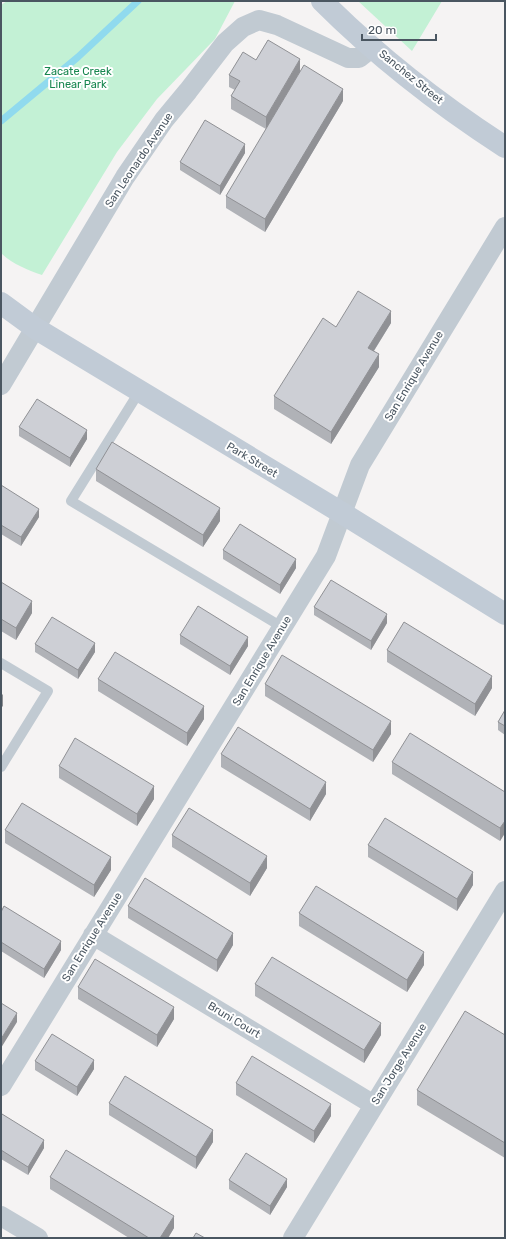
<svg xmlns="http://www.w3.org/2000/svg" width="506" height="1239" font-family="Rubik,sans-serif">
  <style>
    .green { fill: #c3f1d5 }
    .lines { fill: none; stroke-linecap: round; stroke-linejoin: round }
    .stream { stroke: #90daee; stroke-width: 7 }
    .lane { stroke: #c1cad2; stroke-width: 10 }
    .street { stroke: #c1cad2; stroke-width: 20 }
    .secondary { stroke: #c1cbd6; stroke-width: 22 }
    .wall { fill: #b0b2b7 }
    .shaded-wall { fill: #909195 }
    .building { fill: #cdcfd5; stroke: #909195 }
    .labels { text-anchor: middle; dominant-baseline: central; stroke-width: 4; stroke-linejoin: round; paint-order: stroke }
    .park-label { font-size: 11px; fill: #17864f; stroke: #fff }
    .street-label { font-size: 11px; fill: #4a5661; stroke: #fff }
  </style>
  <rect width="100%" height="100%" fill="#f5f3f3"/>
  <!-- green -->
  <path class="green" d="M7 1H235L215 39 157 99 117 152 42 275C28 270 12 264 1 253V5Z
    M358 1H442L412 51Z"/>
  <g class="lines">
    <!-- stream -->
    <path class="stream" d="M1 121 78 57 138 1"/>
    <!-- lane -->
    <path class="lane" d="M139 392 71 501 282 627
      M1 663 48 691 1 767"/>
    <!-- street -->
    <path class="street" d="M1 385 125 177 164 120 188 91 225 43 243 27 259 20 277 25 348 58H359L373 47
      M93 935 374 1105
      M1 1086 326 556 360 465 505 227
      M1 1216 38 1238
      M293 1238 505 891"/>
    <!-- secondary -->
    <path class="secondary" d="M322 1C377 56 440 105 505 147
      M1 303 35 328 342 513 505 614"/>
  </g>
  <!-- wall -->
  <path class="wall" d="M268 40 266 129 231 109V96L235 90 229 87V75L256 60Z
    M343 101 265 232 226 208V196Z
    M245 153 220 195 180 170V162Z
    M391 323 374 351 379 367 331 444 274 409V396L336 327Z
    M19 427 87 439 70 467 19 436Z
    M96 469 220 521 203 547 96 481Z
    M1 485 39 517 21 546 1 534Z
    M223 550 296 568 280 594 223 559Z
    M1 582 32 613 16 640 1 631Z
    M314 607 387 623 371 650 314 615Z
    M180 635 248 646 230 675 180 644Z
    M35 644 95 652 78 679 35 652Z
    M387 650 492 688 475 716 387 662Z
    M98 679 204 719 187 746 98 691Z
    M265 684 391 734 373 762 265 696Z
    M505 710V735L498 730V722Z
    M221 754 326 794 310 821 221 767Z
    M392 762 505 792V833L500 841 392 774Z
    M59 766 154 799 137 826 59 778Z
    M5 830 111 870 94 897 5 843Z
    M172 835 267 868 250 896 172 847Z
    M368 845 473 885 457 911 368 857Z
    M128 906 233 945 217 972 128 918Z
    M1 912 61 950 44 978 1 951Z
    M299 913 424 965 407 992 299 926Z
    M255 984 381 1035 364 1063 255 996Z
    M78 987 174 1019 157 1047 78 999Z
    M505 1035V1158L417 1105V1090Z
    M35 1061 94 1069 77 1096 35 1070Z
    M236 1083 331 1116 314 1143 236 1095Z
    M109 1103 213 1142 196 1169 109 1115Z
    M1 1116 44 1148 28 1175 1 1159Z
    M50 1177 174 1228 168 1238H129L50 1189Z
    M229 1180 287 1187 270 1215 229 1189Z"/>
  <!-- shaded-wall -->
  <path class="shaded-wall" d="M300 59V72L266 129V117Z
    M343 89V101L265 232V219Z
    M245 144V153L220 195V186Z
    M391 311V323L368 360V348Z
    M379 354V367L331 444V432Z
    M87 430V439L70 467V458Z
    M220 508V521L203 547V535Z
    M39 509V517L21 546V537Z
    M296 559V568L280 594V585Z
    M32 601V613L16 640V628Z
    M387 614V623L371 650V641Z
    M248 637V646L230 675V666Z
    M95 643V652L78 679V670Z
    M492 676V688L475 716V704Z
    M3 694V706L1 708V696Z
    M204 706V719L187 746V733Z
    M391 721V734L373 762V750Z
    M326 782V794L310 821V809Z
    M154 786V799L137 826V814Z
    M505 821V833L500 841V828Z
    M267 856V868L250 896V883Z
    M111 857V870L94 897V885Z
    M473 872V885L457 911V899Z
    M233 933V945L217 972V960Z
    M61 941V950L44 978V969Z
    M424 952V965L407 992V980Z
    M174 1007V1019L157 1047V1035Z
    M17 1013V1022L1 1048V1039Z
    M381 1023V1035L364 1063V1050Z
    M94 1060V1069L77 1096V1087Z
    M331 1104V1116L314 1143V1131Z
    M213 1130V1142L196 1169V1157Z
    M44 1140V1148L28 1175V1167Z
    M287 1179V1187L270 1215V1206Z
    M174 1216V1228L168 1238H160Z"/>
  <!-- building -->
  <path class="building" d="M268 40 300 59 266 117 231 96 240 81 229 75 243 52 256 60Z
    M304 65 343 89 265 219 226 196Z
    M205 120 245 144 220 186 180 162Z
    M358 291 391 311 368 348 379 354 331 432 274 396 323 318 336 327Z
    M37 399 87 430 70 458 19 427Z
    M112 442 220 508 203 535 96 469Z
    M1 485 39 509 21 537 1 525Z
    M240 524 296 559 280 585 223 550Z
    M331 580 387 614 371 641 314 607Z
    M1 582 32 601 16 628 1 619Z
    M198 606 248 637 230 666 180 635Z
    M52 617 95 643 78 670 35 644Z
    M404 622 492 676 475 704 387 650Z
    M115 652 204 706 187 733 98 679Z
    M282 655 391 721 373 750 265 684Z
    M505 710V726L498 722Z
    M238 727 326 782 310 809 221 754Z
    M410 733 505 792V821L500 828 392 762Z
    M75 738 154 786 137 814 59 766Z
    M22 803 111 857 94 885 5 830Z
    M189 808 267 856 250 883 172 835Z
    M385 818 473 872 457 899 368 845Z
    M145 878 233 933 217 960 128 906Z
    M316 886 424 952 407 980 299 913Z
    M4 906 61 941 44 969 1 942V912Z
    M272 957 381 1023 364 1050 255 984Z
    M95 959 174 1007 157 1035 78 987Z
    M1 1003 17 1013 1 1039Z
    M465 1011 505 1035V1143L417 1090Z
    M52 1034 94 1060 77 1087 35 1061Z
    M252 1056 331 1104 314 1131 236 1083Z
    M125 1076 213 1130 196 1157 109 1103Z
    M2 1114 44 1140 28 1167 1 1150V1116Z
    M66 1150 174 1216 160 1238H149L50 1177Z
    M246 1153 287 1179 270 1206 229 1180Z
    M196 1233 205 1238H193Z"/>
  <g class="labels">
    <!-- park labels -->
    <g class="park-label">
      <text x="78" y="71">Zacate Creek<tspan x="78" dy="13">Linear Park</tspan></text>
    </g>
    <!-- street labels -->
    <g class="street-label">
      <text transform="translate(411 77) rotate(39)">Sanchez Street</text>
      <text transform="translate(139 160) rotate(-56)">San Leonardo Avenue</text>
      <text transform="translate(414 376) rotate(-59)">San Enrique Avenue</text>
      <text transform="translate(252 460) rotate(31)">Park Street</text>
      <text transform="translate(262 661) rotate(-59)">San Enrique Avenue</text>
      <text transform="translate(92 937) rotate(-58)">San Enrique Avenue</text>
      <text transform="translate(234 1020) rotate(31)">Bruni Court</text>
      <text transform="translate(399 1064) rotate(-58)">San Jorge Avenue</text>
    </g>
  </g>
  <!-- border -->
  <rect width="506" height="1239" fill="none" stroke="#4a5661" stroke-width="4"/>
  <!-- scale -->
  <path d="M362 34v6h74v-6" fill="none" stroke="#4a5661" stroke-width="2"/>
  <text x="368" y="34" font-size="12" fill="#4a5661" stroke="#ffffff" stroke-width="3" paint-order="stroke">20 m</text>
</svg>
